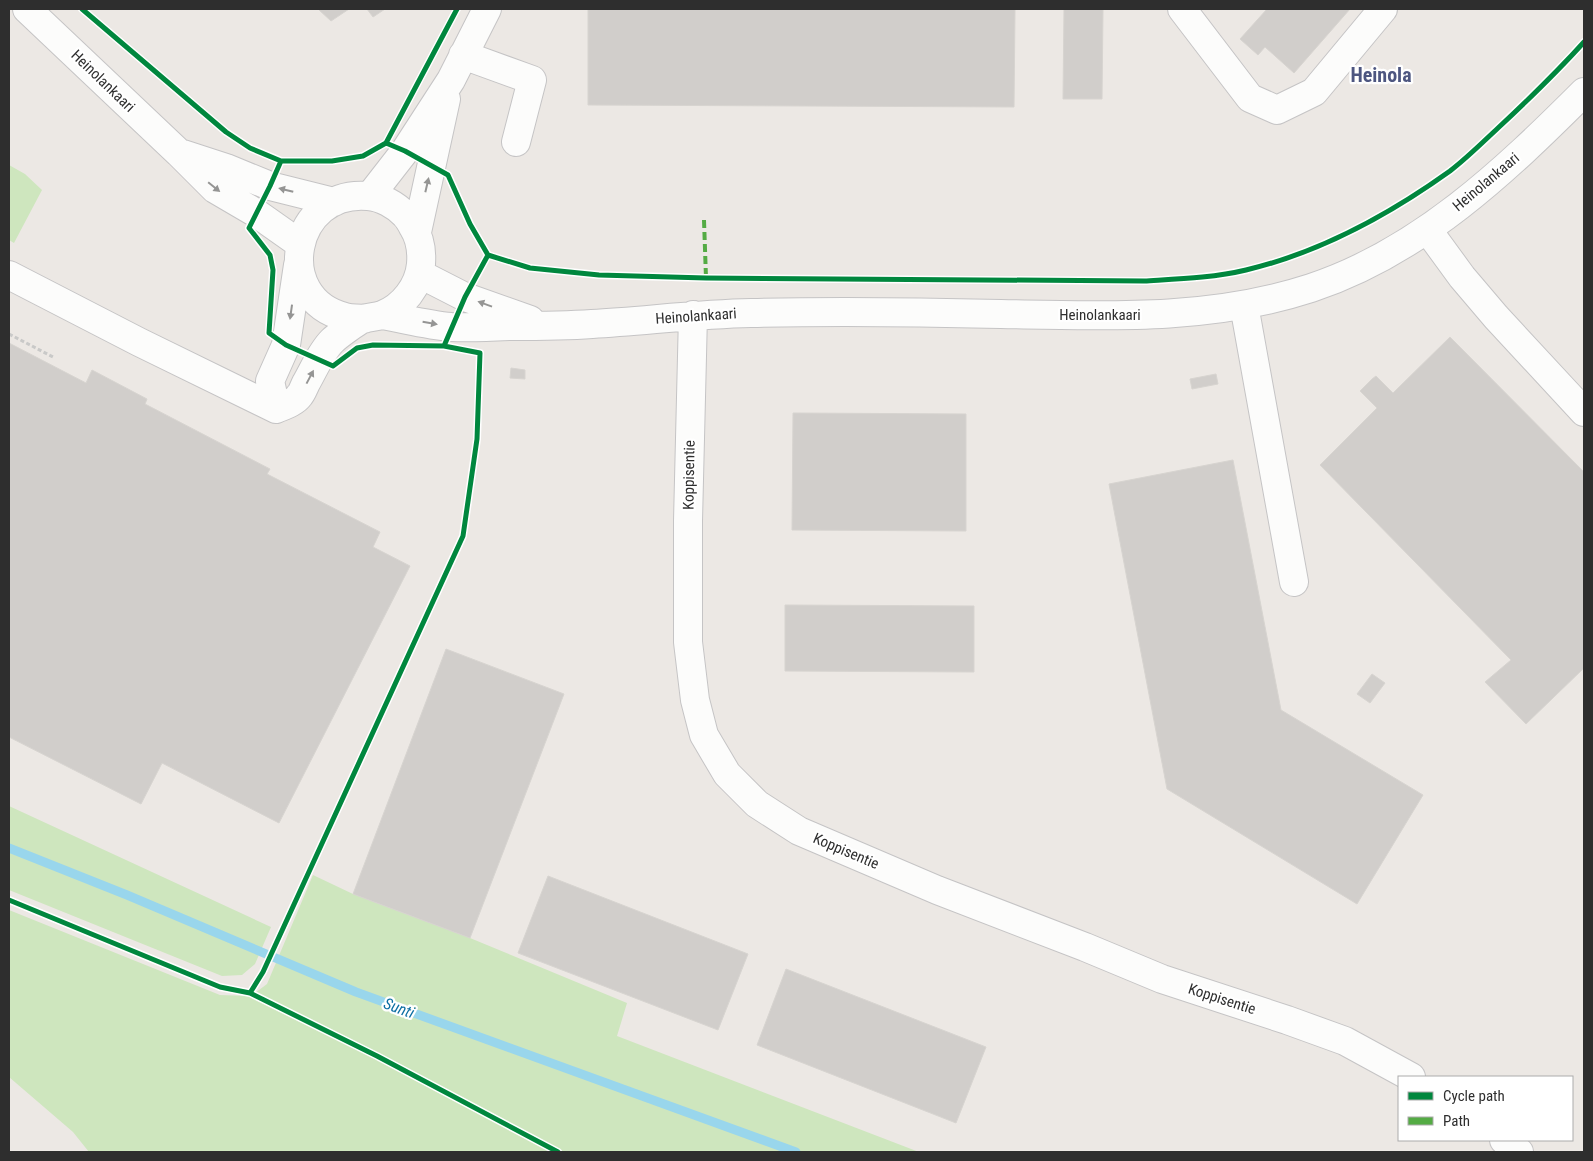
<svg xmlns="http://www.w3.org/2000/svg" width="1593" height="1161" font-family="'Roboto Condensed',sans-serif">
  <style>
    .green { fill: #cee6be }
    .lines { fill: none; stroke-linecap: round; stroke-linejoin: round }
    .stream { stroke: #99d6ec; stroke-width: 9 }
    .building { fill: #d1cecb; stroke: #d7d4d0 }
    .minor-casing { stroke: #c5c4c5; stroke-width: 30 }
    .path { stroke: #c9c9c8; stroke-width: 3; stroke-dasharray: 4 2.5; stroke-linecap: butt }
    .minor { stroke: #fcfcfb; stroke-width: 28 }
    .quiet { stroke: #54ab44; stroke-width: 4; stroke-dasharray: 8 4; stroke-linecap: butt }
    .cycleway-casing { stroke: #fff; stroke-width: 8 }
    .cycleway { stroke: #00873e; stroke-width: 5 }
    .oneway { fill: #959594 }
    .labels { text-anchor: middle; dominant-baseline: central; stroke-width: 4.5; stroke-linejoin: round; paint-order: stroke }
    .street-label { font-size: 15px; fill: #2e2e2e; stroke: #fff }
    .water-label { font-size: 16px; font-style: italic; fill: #0d6fa3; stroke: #fff }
    .district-label { font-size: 20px; font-weight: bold; fill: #4d5680; stroke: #fff }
  </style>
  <rect width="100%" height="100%" fill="#ece8e4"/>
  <!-- green -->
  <path class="green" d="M9 165 25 174 42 190 14 243 9 240Z
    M9 806 271 927 255 964 242 975 222 976 9 890Z
    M313 875 353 894 470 938 627 1003 617 1036 919 1152H89L73 1132 9 1077V910L220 995 251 996 267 984Z"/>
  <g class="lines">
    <!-- stream -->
    <path class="stream" d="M9 848 127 895 356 992 796 1152"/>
  </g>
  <!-- building -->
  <path class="building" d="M318 9H349L331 21Z
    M367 9H385L373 17Z
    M588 9H1015L1014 107 588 105Z
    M1064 9H1103L1102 99H1063Z
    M1267 9H1350L1294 73 1265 47 1258 55 1240 39Z
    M1450 337 1584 472V668L1526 724 1485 682 1511 660 1320 465 1377 408 1360 391 1372 379 1376 376 1393 393Z
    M9 343 86 383 92 370 147 399 145 404 270 469 267 474 380 532 373 547 410 566 279 823 162 763 141 804 9 737Z
    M511 368 525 370V379L510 378Z
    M1216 374 1218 384 1192 389 1190 379Z
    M793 413 966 414V531L792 530Z
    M1233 460 1281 710 1423 795 1357 904 1167 789 1109 484Z
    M785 605 974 606V672L785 671Z
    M446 649 564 694 470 938 353 894Z
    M1372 674 1385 683 1370 703 1357 694Z
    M548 876 748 954 718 1030 518 953Z
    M786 969 986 1047 956 1123 757 1045Z"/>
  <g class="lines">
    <defs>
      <path id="minor" d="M27 9 179 153 215 189 256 213 300 244
        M1182 9 1250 98 1277 110 1314 92 1383 9
        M463 55 532 80 516 142
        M183 154 226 168 270 186 334 202
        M370 196 405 151 451 80 487 9
        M1427 229 1462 277 1496 317 1584 412
        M417 232 446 99
        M420 274 465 297 530 320
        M9 275 139 342 276 409
        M1244 305 1294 582
        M382 315C405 319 428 325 451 327 470 328 490 327 509 326 536 326 564 326 592 324 645 321 698 314 751 313 834 311 918 312 1001 314 1106 316 1210 321 1311 288 1420 252 1505 171 1584 92
        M693 315 688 521V642L695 700 704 735 727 774 757 804 799 831 937 890 1085 947 1162 979 1287 1020 1345 1041 1411 1077
        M276 409C283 406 295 402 299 396 302 393 304 387 306 383 314 369 321 352 332 341 337 336 356 322 363 319 369 317 376 317 382 315 403 307 419 286 421 264 422 251 420 238 413 227 411 223 408 218 405 215 396 205 381 197 368 196 292 189 271 298 345 317 351 319 357 318 364 319
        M276 409 270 381 286 345 298 265
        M1504 1140 1519 1152"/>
    </defs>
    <!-- minor casing -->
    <use href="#minor" class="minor-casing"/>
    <!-- path -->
    <path class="path" d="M9 334 53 357"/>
    <!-- minor -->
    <use href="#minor" class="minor"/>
    <!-- quiet -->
    <path class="quiet" d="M704 220 706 278"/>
    <defs>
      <path id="cycleway" d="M82 9 226 132 250 148 281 161H332L363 156 386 143 405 151 448 175 470 224 488 255 530 268 599 275 706 278 1144 281C1177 279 1213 278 1246 270 1318 253 1390 214 1450 171 1467 158 1483 142 1498 128 1528 100 1557 72 1584 42
        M386 143 457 9
        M444 346 465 297 488 255
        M9 900 220 987 250 993 263 972 463 536 477 439 480 353 444 346 373 345 357 348 333 366 286 345 269 333 273 270 270 255 249 228 270 186 281 161
        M250 993 377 1056 558 1152"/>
    </defs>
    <!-- cycleway casing -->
    <use href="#cycleway" class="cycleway-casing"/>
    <!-- cycleway -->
    <use href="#cycleway" class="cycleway"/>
  </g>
  <!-- one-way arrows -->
  <defs><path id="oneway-solid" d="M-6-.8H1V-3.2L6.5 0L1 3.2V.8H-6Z" transform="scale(1.25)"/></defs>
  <g class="oneway">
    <use href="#oneway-solid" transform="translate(427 185) rotate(-77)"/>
    <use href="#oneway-solid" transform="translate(214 187) rotate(39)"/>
    <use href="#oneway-solid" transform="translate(286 190) rotate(-166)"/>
    <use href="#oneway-solid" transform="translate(485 304) rotate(-160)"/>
    <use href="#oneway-solid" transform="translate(291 312) rotate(98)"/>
    <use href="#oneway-solid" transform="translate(430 323) rotate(10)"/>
    <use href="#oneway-solid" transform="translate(310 377) rotate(-62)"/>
  </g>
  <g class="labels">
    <!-- street labels -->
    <g class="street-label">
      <text transform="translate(103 81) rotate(44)">Heinolankaari</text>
      <text transform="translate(1486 182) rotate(-40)">Heinolankaari</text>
      <text x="1100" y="315">Heinolankaari</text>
      <text transform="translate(696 316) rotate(-4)">Heinolankaari</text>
      <text transform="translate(689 475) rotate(-89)">Koppisentie</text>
      <text transform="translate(846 851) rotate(23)">Koppisentie</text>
      <text transform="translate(1222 999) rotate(18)">Koppisentie</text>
    </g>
    <!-- water labels -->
    <g class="water-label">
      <text transform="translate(399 1008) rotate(20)">Sunti</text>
    </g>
    <!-- district labels -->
    <g class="district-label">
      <text x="1381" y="75">Heinola</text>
    </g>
  </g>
  <!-- border -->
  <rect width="1593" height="1161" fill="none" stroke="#2e2e2e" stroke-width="20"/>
  <!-- legend -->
  <rect x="1398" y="1076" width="175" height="65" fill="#ffffff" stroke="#ababab"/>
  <rect x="1408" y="1092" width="25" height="8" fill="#00873e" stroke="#ababab"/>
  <text x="1443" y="1101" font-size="15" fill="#2e2e2e">Cycle path</text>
  <rect x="1408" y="1117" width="25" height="8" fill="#54ab44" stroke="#ababab"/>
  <text x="1443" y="1126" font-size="15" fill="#2e2e2e">Path</text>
</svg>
